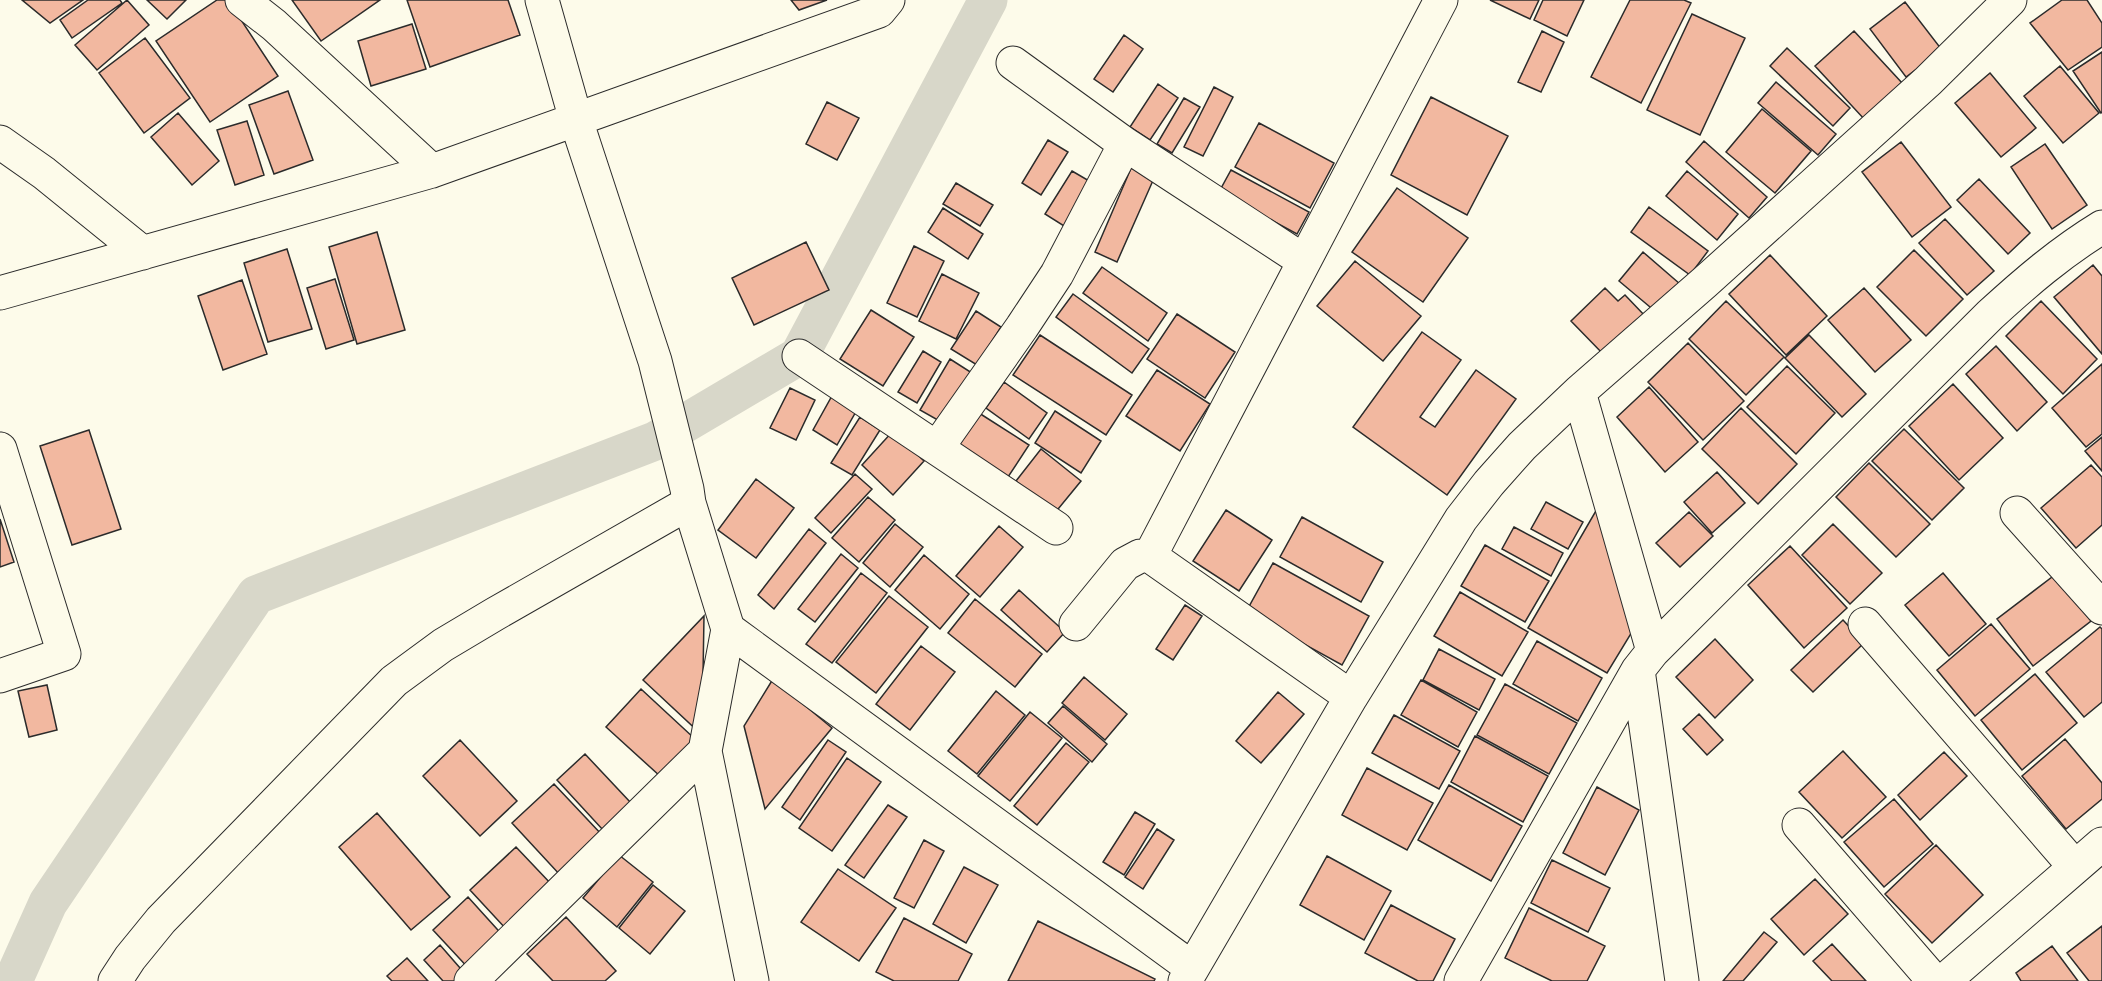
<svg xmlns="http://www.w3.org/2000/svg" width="2102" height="981" font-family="'Fira Sans Condensed',sans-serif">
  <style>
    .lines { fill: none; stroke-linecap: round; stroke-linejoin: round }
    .canal { stroke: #d8d7c9; stroke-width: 39 }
    .building { fill: #f2b8a0; stroke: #2b2b2b; stroke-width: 1.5 }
    .minor-casing { stroke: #2b2b2b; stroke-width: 35 }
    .minor { stroke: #fdfbea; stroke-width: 33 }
  </style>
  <rect width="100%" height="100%" fill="#fdfbea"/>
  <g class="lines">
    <!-- canal -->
    <path class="canal" d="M13 981 48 903 256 595 655 441 799 356 988 0"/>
  </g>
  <!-- building -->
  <path class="building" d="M22 0H83L50 23Z
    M88 0H120L122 3 72 38 60 20Z
    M127 0 149 25 97 70 75 45Z
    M147 0H186L167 19Z
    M217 0H228L278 76 210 122 156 41Z
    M292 0H380L321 41Z
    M407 0H508L520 35 430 67Z
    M791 0H827L799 10Z
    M1490 0H1539L1530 19Z
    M1543 0H1584L1567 36 1534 20Z
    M1630 0H1684L1691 3 1641 103 1591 77Z
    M2062 0H2087L2102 23V47L2068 70 2030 23Z
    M1905 2 1942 50 1906 77 1870 29Z
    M1692 14 1745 38 1700 135 1647 110Z
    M412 24 426 69 371 86 358 41Z
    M1542 31 1564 42 1541 92 1518 82Z
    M1854 31 1903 84 1865 120 1815 66Z
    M1124 35 1143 49 1113 92 1094 79Z
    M145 38 190 98 144 133 99 73Z
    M1787 48 1850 108 1833 126 1770 66Z
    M2102 52V112L2101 113 2073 71Z
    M2060 66 2099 113 2063 143 2024 96Z
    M1990 73 2036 128 2001 157 1955 103Z
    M1776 82 1836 134 1818 155 1758 103Z
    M1158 84 1178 98 1150 140 1130 127Z
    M1214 87 1233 97 1203 156 1184 147Z
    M288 91 313 160 274 174 249 105Z
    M1431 97 1508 136 1467 215 1391 175Z
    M1184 98 1200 107 1172 153 1157 144Z
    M827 102 859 118 837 160 806 144Z
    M1762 109 1811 151 1775 193 1726 152Z
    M178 113 219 161 192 185 151 137Z
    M247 121 264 175 235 185 217 130Z
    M1259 123 1334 163 1310 208 1235 167Z
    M1048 140 1068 152 1041 195 1022 183Z
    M1704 141 1767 197 1749 218 1686 162Z
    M1901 142 1951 207 1912 237 1862 172Z
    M2045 144 2087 205 2052 229 2011 167Z
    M1132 166 1155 176 1117 262 1095 252Z
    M1231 170 1309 212 1297 234 1219 192Z
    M1072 171 1091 182 1064 226 1045 214Z
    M1687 171 1738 214 1717 240 1666 196Z
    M1979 179 2030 233 2008 254 1957 200Z
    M956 183 993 205 980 226 943 204Z
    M1397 188 1468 238 1423 302 1352 252Z
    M1649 207 1708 251 1690 275 1631 232Z
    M943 208 983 234 968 259 928 232Z
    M1945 219 1994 271 1967 295 1919 243Z
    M377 232 405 330 357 344 329 247Z
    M806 242 829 290 754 325 732 278Z
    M914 246 944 261 917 317 887 303Z
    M287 249 312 329 268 342 244 263Z
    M1914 250 1963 299 1926 336 1877 287Z
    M1643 252 1680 284 1656 312 1619 281Z
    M1770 255 1827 316 1786 355 1729 294Z
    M1355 261 1421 316 1383 361 1317 306Z
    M2093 265 2102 276V354L2054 297Z
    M1102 267 1167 313 1148 341 1083 293Z
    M942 274 979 293 956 339 919 321Z
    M335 279 354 340 326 349 307 288Z
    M242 280 267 354 223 370 198 296Z
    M1605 288 1618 301 1625 295 1646 317 1605 356 1571 321Z
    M1864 288 1911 340 1875 372 1828 320Z
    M1073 294 1149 349 1132 373 1056 317Z
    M1726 301 1784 357 1746 395 1689 339Z
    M2041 301 2097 359 2063 394 2006 336Z
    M871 310 914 337 883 386 840 359Z
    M976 311 1001 327 977 365 951 349Z
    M1177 314 1235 352 1205 398 1147 359Z
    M1422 332 1461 360 1420 417 1435 427 1476 370 1516 399 1447 495 1353 427Z
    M1040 335 1132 395 1106 435 1013 375Z
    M1809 335 1866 394 1842 417 1785 358Z
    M1688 343 1744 401 1703 440 1648 382Z
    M1996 346 2047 402 2017 431 1966 374Z
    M923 351 941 362 917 403 898 392Z
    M950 359 972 373 943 423 920 410Z
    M2102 364V434L2086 447 2052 408Z
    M1787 366 1835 413 1796 454 1747 407Z
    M1157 370 1210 404 1180 451 1126 416Z
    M1004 382 1047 413 1029 439 986 408Z
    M1953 384 2003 438 1959 480 1909 426Z
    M1649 387 1698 442 1665 472 1617 417Z
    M790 388 815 400 796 440 770 428Z
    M833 394 858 408 837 445 813 430Z
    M1741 408 1797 464 1758 504 1702 449Z
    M1055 411 1101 441 1081 473 1035 443Z
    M979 413 1029 445 1008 477 959 445Z
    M860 417 880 430 852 475 831 463Z
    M1904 429 1964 488 1932 520 1872 461Z
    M89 430 121 529 72 545 40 446Z
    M893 431 924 461 893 495 862 465Z
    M2102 437V471L2085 451Z
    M1041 449 1081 481 1054 514 1016 481Z
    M1869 463 1930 524 1896 557 1836 497Z
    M2091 465 2102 477V525L2076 548 2041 508Z
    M1717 472 1745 503 1712 533 1684 502Z
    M855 474 872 489 831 533 815 518Z
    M756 479 794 508 756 558 718 530Z
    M868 497 895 520 859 562 832 538Z
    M1546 502 1583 522 1568 549 1531 529Z
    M1597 509 1635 627 1607 673 1528 628Z
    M1226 510 1272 540 1239 591 1193 561Z
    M1689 512 1713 536 1680 567 1656 543Z
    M1302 517 1383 562 1361 602 1280 557Z
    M0 519 14 562 0 567Z
    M895 524 923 547 890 587 863 563Z
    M1833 524 1882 573 1850 604 1802 555Z
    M999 526 1023 547 980 597 956 576Z
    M1514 527 1563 553 1551 576 1502 549Z
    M809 529 826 543 774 609 758 595Z
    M1485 545 1549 581 1525 622 1461 586Z
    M1790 546 1847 608 1804 648 1748 585Z
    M841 554 858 568 815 622 798 609Z
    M924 555 969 594 940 629 895 590Z
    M1273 563 1369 616 1342 665 1246 612Z
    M861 573 887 593 832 663 806 644Z
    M1943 573 1986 624 1949 656 1905 605Z
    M2056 574 2091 621 2033 666 1997 619Z
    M1019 590 1065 632 1047 652 1001 610Z
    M1460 592 1528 632 1502 676 1434 636Z
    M889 596 928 627 876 693 836 662Z
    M975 599 1042 654 1015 687 948 633Z
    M1185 605 1202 616 1173 660 1156 649Z
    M704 616 702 735 643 680Z
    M1843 620 1864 643 1813 692 1791 670Z
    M1991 624 2030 669 1975 716 1937 670Z
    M2100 627 2102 629V702L2084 717 2046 672Z
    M1715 639 1753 680 1715 718 1676 677Z
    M1537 641 1602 678 1578 721 1513 684Z
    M921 646 955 672 910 730 876 704Z
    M1439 649 1495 679 1479 710 1423 680Z
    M2035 674 2077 723 2022 770 1981 720Z
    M1084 677 1127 714 1105 740 1062 703Z
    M773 679 832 728 765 809 744 726Z
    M1421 680 1477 712 1458 747 1401 715Z
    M1505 684 1577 723 1549 774 1477 735Z
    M47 685 57 730 29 737 18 691Z
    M641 689 695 739 661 777 606 727Z
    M996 691 1025 715 977 774 948 751Z
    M1278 692 1304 714 1261 763 1236 741Z
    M1063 706 1107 744 1092 762 1048 723Z
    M1030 712 1062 738 1010 801 978 776Z
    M1699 714 1723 740 1707 755 1683 729Z
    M1394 715 1460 751 1439 789 1372 753Z
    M1475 736 1548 776 1523 822 1451 782Z
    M2065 739 2102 783V799L2066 829 2022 776Z
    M460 740 517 801 480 836 423 776Z
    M828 740 846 752 800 820 782 807Z
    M1066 743 1089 762 1037 825 1014 806Z
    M1843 751 1886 797 1842 838 1799 792Z
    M1944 752 1967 776 1920 820 1898 795Z
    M585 754 631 803 603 830 557 780Z
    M847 758 881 782 832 851 799 828Z
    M1367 768 1433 803 1407 850 1342 815Z
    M554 784 603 836 561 876 512 823Z
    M1449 785 1522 826 1491 881 1418 840Z
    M1597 787 1639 810 1605 875 1563 853Z
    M1894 799 1933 844 1884 887 1844 842Z
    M888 805 907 817 864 878 845 865Z
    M1135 812 1155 824 1124 875 1103 862Z
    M377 813 450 897 411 930 339 847Z
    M1157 829 1174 840 1143 889 1125 877Z
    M924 840 944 851 914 908 894 898Z
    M1936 845 1983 895 1932 943 1885 894Z
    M516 847 553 886 507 930 470 890Z
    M619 855 653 882 617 927 583 898Z
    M1327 856 1391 891 1364 940 1300 905Z
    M1552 860 1610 888 1588 932 1531 903Z
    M964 867 998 885 966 943 933 924Z
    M838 869 896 908 859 961 801 922Z
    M1815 879 1848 914 1804 955 1771 919Z
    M653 885 685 911 650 954 619 928Z
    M468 897 506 939 472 972 433 930Z
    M1391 905 1455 939 1433 981H1418L1365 953Z
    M1529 908 1605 946 1587 981H1552L1505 958Z
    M566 917 616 971 605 981H553L527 954Z
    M904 918 972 954 958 981H894L876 972Z
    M1038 921 1155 979 1154 981H1008Z
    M2102 926V981H2089L2067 953Z
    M1764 932 1777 942 1743 981H1723Z
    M1832 944 1866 981H1832L1813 961Z
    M440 945 467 976 461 981H443L424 960Z
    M2052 946 2078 981H2021L2016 973Z
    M407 958 428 981H392L387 976Z"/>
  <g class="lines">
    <defs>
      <path id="minor" d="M242 0 274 25 432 171
        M1013 63 1125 144 1304 261
        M0 142 44 173 143 253
        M0 293 432 171 879 11 888 0
        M799 356 1056 528
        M1579 392 1653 651
        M937 448 1022 327 1057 274 1125 144
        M0 449 64 654 0 676
        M689 503 728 629 705 751 752 981
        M2017 513 2102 608
        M1150 556 1441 0
        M1076 624 1125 564 1140 556H1150L1351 697
        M1865 624 2075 867
        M728 629 1192 968
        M1638 670 1682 981
        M1799 825 1934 981
        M115 981 130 958 161 920 394 681 443 645 495 614 689 503 687 489 655 361 576 120 542 0
        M471 981 705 751
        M1185 981 1351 697 1461 519 1489 483 1522 446 1579 392 1705 282 1928 81 2010 0
        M1461 981 1638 670 1653 651 1990 315C2026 282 2061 252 2102 227
        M1944 981 2102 844"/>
    </defs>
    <!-- minor casing -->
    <use href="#minor" class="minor-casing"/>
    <!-- minor -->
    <use href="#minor" class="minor"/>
  </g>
</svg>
